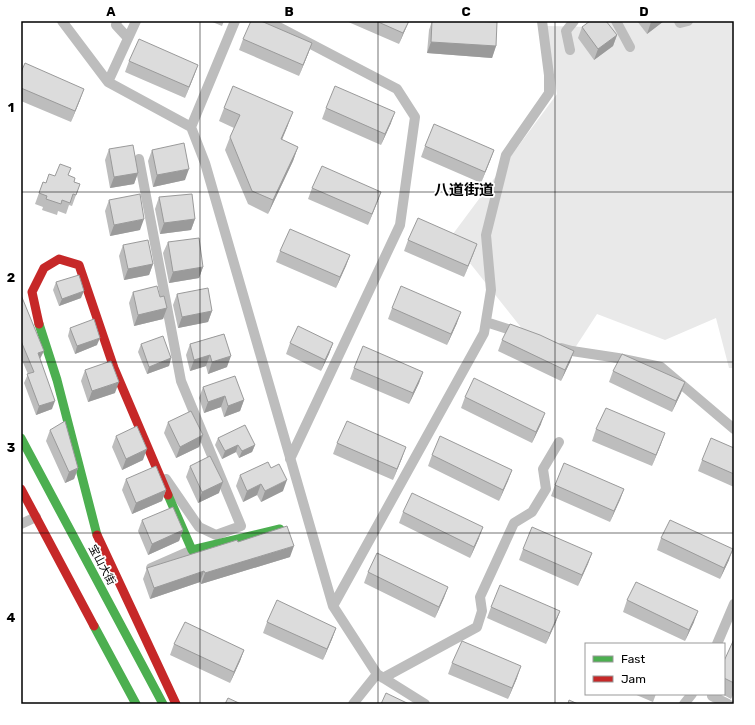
<svg xmlns="http://www.w3.org/2000/svg" width="755" height="725" font-family="Rubik,'Noto Sans SC',sans-serif">
  <style>
    .green { fill: #e9e9e9 }
    .lines { fill: none; stroke-linecap: round; stroke-linejoin: round }
    .street { stroke: #bdbdbd; stroke-width: 10 }
    .fast { stroke: #4caf50; stroke-width: 9 }
    .jam { stroke: #c62828; stroke-width: 9 }
    .wall { fill: #bdbdbd }
    .shaded-wall { fill: #9a9a9a }
    .building { fill: #dcdcdc; stroke: #9a9a9a }
    .grid { fill: none; stroke: #000; stroke-width: 1; stroke-opacity: 0.55 }
    .labels { text-anchor: middle; dominant-baseline: central; stroke-width: 3.5; stroke-linejoin: round; paint-order: stroke }
    .street-label { font-size: 11px; fill: #000; stroke: #fff }
    .district-label { font-size: 15px; font-weight: bold; fill: #000; stroke: #fff }
    .neatline { fill: none; stroke: #000; stroke-width: 1.5 }
    .grid-label { font-size: 13px; text-anchor: middle; font-weight: bold; fill: #000 }
  </style>
  <rect width="100%" height="100%" fill="#fff"/>
  <!-- green -->
  <path class="green" d="M602 21H734V368H729L716 318 665 340 597 314 558 374 450 238 557 94 545 26 596 27Z"/>
  <g class="lines">
    <!-- street -->
    <path class="street" d="M62 21 108 82 191 127 205 163 333 606 377 674 425 704
      M117 21 116 25 128 38
      M267 21 397 89 415 117 400 225 290 459
      M616 21 630 47
      M679 21 680 23 688 21
      M570 50 566 31 574 21
      M108 82 136 21
      M191 127 235 21
      M139 159 181 381 241 526 216 535 199 527 166 479
      M486 322 520 333
      M561 348 572 351 618 358 661 367 734 429
      M21 524 36 517
      M151 568 192 550
      M333 606 484 333 491 290 486 235 506 155 549 93V75L542 21
      M717 644 734 604
      M383 678 477 627 482 611 480 597 514 523 532 512 546 489 543 469 559 442
      M712 696 728 704
      M353 704 377 674
      M684 704 692 694"/>
    <!-- fast -->
    <path class="fast" d="M39 324 57 380 97 535
      M21 438 163 704
      M168 495 192 550 280 529
      M94 626 136 704"/>
    <!-- jam -->
    <path class="jam" d="M39 324 32 292 44 268 59 259 79 265 114 368 168 495
      M21 489 94 626
      M97 535 176 704"/>
  </g>
  <!-- wall -->
  <path class="wall" d="M210 21H224L222 26Z
    M346 21H409L399 44Z
    M432 21H473L496 46 492 58 427 53 429 30Z
    M637 21H664L647 34Z
    M582 27 617 35 613 46 594 60 578 38Z
    M243 39 312 43 308 54 299 76 239 50Z
    M129 61 198 65 185 98 125 72Z
    M21 72 80 100 71 122 21 101Z
    M224 108 288 125 282 140 298 147 293 161 268 214 248 204 225 150 230 137 234 128 219 121Z
    M326 108 391 123 381 145 322 119Z
    M425 146 494 150 481 183 421 157Z
    M109 149 138 173 134 184 110 188 105 160Z
    M152 150 185 180 153 187 148 161Z
    M68 175 74 182 80 184 72 206 69 205 66 214 58 211 57 215 42 210 43 207 35 204 43 182 46 183 55 176Z
    M312 188 381 192 368 225 308 199Z
    M159 197 195 219 191 230 160 234 155 209Z
    M109 200 140 230 110 236 105 211Z
    M408 240 477 244 464 277 404 251Z
    M168 242 203 267 199 278 169 283 163 253Z
    M123 245 153 264 149 275 124 280 119 256Z
    M280 251 350 255 336 288 276 262Z
    M56 282 81 298 59 306 53 290Z
    M133 292 160 297 167 308 163 319 134 326 129 303Z
    M177 294 212 311 208 322 178 328 173 305Z
    M21 295 40 360 52 409 36 415 24 383 28 374 21 358Z
    M392 308 457 323 447 345 388 319Z
    M70 328 97 345 75 354 68 336Z
    M224 334 227 367 208 374 206 366 190 371 186 355 190 344Z
    M502 340 574 351 570 362 561 381 498 351Z
    M290 343H333L329 354 321 371 286 354Z
    M141 344 171 358 169 366 147 374 138 352Z
    M354 368 423 372 419 383 409 404 350 379Z
    M85 370 115 393 88 402 81 381Z
    M613 371 685 382 681 393 672 412 609 382Z
    M203 387 244 400 240 411 224 417 221 407 204 413 199 398Z
    M465 397 541 424 532 443 461 408Z
    M168 422 203 435 199 447 176 458 164 433Z
    M596 429 661 444 652 466 592 441Z
    M50 430 78 468 74 479 65 483 46 441Z
    M116 436 143 460 122 470 112 447Z
    M218 438 255 445 252 452 239 458 236 452 222 459 215 445Z
    M337 443 402 458 393 480 333 454Z
    M734 448V487L698 471 702 460Z
    M432 455 512 470 499 501 428 466Z
    M190 466 219 493 198 503 186 477Z
    M240 475 283 491 261 502 257 495 243 502 236 486Z
    M126 479 166 490 162 501 132 514 122 490Z
    M555 485 624 489 610 522 551 496Z
    M403 512 479 538 470 558 399 523Z
    M142 520 183 530 179 541 148 555 138 531Z
    M661 538 729 560 720 579 657 550Z
    M238 542 290 557 201 584 200 582 150 599 143 579 147 568Z
    M523 549 592 553 578 586 519 560Z
    M368 572 448 587 435 618 364 583Z
    M627 600 694 622 685 641 623 612Z
    M491 607 560 611 546 644 487 618Z
    M267 622 336 628 332 639 323 660 263 633Z
    M734 639V693L731 699 722 694H724V661Z
    M174 644 244 650 240 661 230 683 170 655Z
    M452 663 517 678 508 699 448 674Z
    M634 694H656L653 702Z"/>
  <!-- shaded-wall -->
  <path class="shaded-wall" d="M409 21 399 44 403 33Z
    M653 21H664L647 34 651 22Z
    M617 35 613 46 594 60 598 49Z
    M431 42 496 46 492 58 427 53Z
    M312 43 308 54 299 76 303 65Z
    M198 65 194 76 185 98 189 87Z
    M84 89 80 100 71 122 75 111Z
    M293 112 288 125 276 153 281 139Z
    M395 112 391 123 381 145 385 134Z
    M298 147 293 161 268 214 273 200Z
    M494 150 490 161 481 183 485 172Z
    M189 169 185 180 153 187 157 175Z
    M138 173 134 184 110 188 114 177Z
    M381 192 377 203 368 225 372 214Z
    M144 219 140 230 110 236 114 225Z
    M195 219 191 230 160 234 164 223Z
    M477 244 473 255 464 277 468 266Z
    M350 255 346 266 336 288 340 277Z
    M153 264 149 275 124 280 128 269Z
    M203 267 199 278 169 283 173 272Z
    M84 291 81 298 59 306 62 299Z
    M167 308 163 319 134 326 138 315Z
    M212 311 208 322 178 328 182 317Z
    M461 312 457 323 447 345 451 334Z
    M100 338 97 345 75 354 77 346Z
    M333 343 329 354 321 371 325 360Z
    M44 351 40 359 38 353Z
    M574 351 570 362 561 381 565 370Z
    M210 355 206 366 190 371 194 360Z
    M231 356 227 367 208 374 212 362Z
    M171 358 169 366 147 374 149 367Z
    M423 372 419 383 409 404 413 393Z
    M119 382 115 393 88 402 92 391Z
    M685 382 681 393 672 412 676 401Z
    M225 396 221 407 204 413 208 402Z
    M244 400 240 411 224 417 228 406Z
    M55 401 52 409 36 415 39 406Z
    M545 413 541 424 532 443 536 432Z
    M665 433 661 444 652 466 656 455Z
    M203 435 199 447 176 458 180 447Z
    M238 445 236 452 222 459 225 451Z
    M255 445 252 452 239 458 242 451Z
    M406 447 402 458 393 480 397 469Z
    M147 449 143 460 122 470 126 459Z
    M78 468 74 479 65 483 69 472Z
    M512 470 508 481 499 501 503 490Z
    M287 480 283 491 261 502 265 491Z
    M223 482 219 493 198 503 202 492Z
    M261 484 257 495 243 502 247 491Z
    M624 489 620 500 610 522 614 511Z
    M166 490 162 501 132 514 136 503Z
    M483 527 479 538 470 558 474 547Z
    M183 530 179 541 148 555 152 544Z
    M294 546 290 557 201 584 205 573Z
    M733 549 729 560 720 579 724 568Z
    M592 553 588 564 578 586 582 575Z
    M204 571 200 582 150 599 154 588Z
    M448 587 444 598 435 618 439 607Z
    M560 611 556 622 546 644 550 633Z
    M698 611 694 622 685 641 689 630Z
    M336 628 332 639 323 660 327 649Z
    M244 650 240 661 230 683 234 672Z
    M521 666 517 678 508 699 512 688Z"/>
  <!-- building -->
  <path class="building" d="M251 21H261L312 43 303 65 243 39Z
    M376 21H409L403 33Z
    M432 21H473L497 22 496 46 431 42Z
    M590 21H606L617 35 598 49 582 27Z
    M139 39 198 65 189 87 129 61Z
    M25 63 84 89 75 111 21 88V72Z
    M233 86 293 112 281 139 298 147 273 200 252 191 230 137 240 115 224 108Z
    M335 86 395 112 385 134 326 108Z
    M434 124 494 150 485 172 425 146Z
    M184 143 189 169 157 175 152 150Z
    M133 145 138 173 114 177 109 149Z
    M60 164 71 168 68 175 75 178 74 182 80 184 76 195 73 194 70 203 62 200 61 204 46 199 47 196 39 193 43 182 46 183 49 174 55 176Z
    M322 166 381 192 372 214 312 188Z
    M140 194 144 219 114 225 109 200Z
    M192 194 195 219 164 223 159 197Z
    M418 218 477 244 468 266 408 240Z
    M290 229 350 255 340 277 280 251Z
    M199 238 203 267 173 272 168 242Z
    M148 240 153 264 128 269 123 245Z
    M79 275 84 291 62 299 56 282Z
    M157 286 160 297 164 296 167 308 138 315 133 292Z
    M401 286 461 312 451 334 392 308Z
    M208 288 212 311 182 317 177 294Z
    M21 295 44 351 38 353 55 401 39 406 27 374 34 372 21 341Z
    M94 319 100 338 77 346 70 328Z
    M510 324 540 335 574 351 565 370 502 340Z
    M298 326 333 343 325 360 290 343Z
    M224 334 231 356 212 362 210 355 194 360 190 344Z
    M163 336 171 358 149 367 141 344Z
    M363 346 423 372 413 393 354 368Z
    M622 354 685 382 676 401 613 371Z
    M111 361 119 382 92 391 85 370Z
    M235 376 244 400 228 406 225 396 208 402 203 387Z
    M474 378 545 413 536 432 465 397Z
    M606 408 665 433 656 455 596 429Z
    M191 411 203 435 180 447 168 422Z
    M65 421 78 468 69 472 50 430Z
    M347 421 406 447 397 469 337 443Z
    M245 425 255 445 242 451 238 445 225 451 218 438Z
    M137 426 147 449 126 459 116 436Z
    M440 436 512 470 503 490 432 455Z
    M711 438 734 448V474L702 460Z
    M210 456 223 482 202 492 190 466Z
    M268 462 271 468 279 464 287 480 265 491 261 484 247 491 240 475Z
    M564 463 624 489 614 511 555 485Z
    M156 466 166 490 136 503 126 479Z
    M412 493 483 527 474 547 403 512Z
    M173 507 183 530 152 544 142 520Z
    M670 520 733 549 724 568 661 538Z
    M287 526 294 546 205 573 204 571 154 588 147 568 237 540 238 542Z
    M532 527 592 553 582 575 523 549Z
    M377 553 448 587 439 607 368 572Z
    M636 582 698 611 689 630 627 600Z
    M500 585 560 611 550 633 491 607Z
    M277 600 336 628 327 649 267 622Z
    M185 622 244 650 234 672 174 644Z
    M734 639V683L724 678V661Z
    M462 641 521 666 512 688 452 663Z
    M386 693 409 704H381Z
    M228 698 241 704H225Z
    M569 700 578 704H568Z"/>
  <!-- grid -->
  <path class="grid" d="M200 21V704M378 21V704M555 21V704M21 192H734M21 362H734M21 533H734"/>
  <g class="labels">
    <!-- street labels -->
    <g class="street-label">
      <text transform="translate(102 565) rotate(62)">宝山大街</text>
    </g>
    <!-- district labels -->
    <g class="district-label">
      <text x="464" y="190">八道街道</text>
    </g>
  </g>
  <!-- border -->
  <rect width="755" height="725" fill="none" stroke="#ffffff" stroke-width="44"/>
  <!-- legend -->
  <rect x="585" y="643" width="140" height="52" fill="#ffffff" stroke="#999999"/>
  <rect x="593" y="656" width="20" height="6" fill="#4caf50" stroke="#999999"/>
  <text x="621" y="663" font-size="12" fill="#000000">Fast</text>
  <rect x="593" y="676" width="20" height="6" fill="#c62828" stroke="#999999"/>
  <text x="621" y="683" font-size="12" fill="#000000">Jam</text>
  <rect x="22" y="22" width="711" height="681" class="neatline"/>
  <g class="grid-label">
    <text x="111" y="16">A</text>
    <text x="289" y="16">B</text>
    <text x="466" y="16">C</text>
    <text x="644" y="16">D</text>
    <text x="11" y="112">1</text>
    <text x="11" y="282">2</text>
    <text x="11" y="452">3</text>
    <text x="11" y="622">4</text>
  </g>
</svg>
